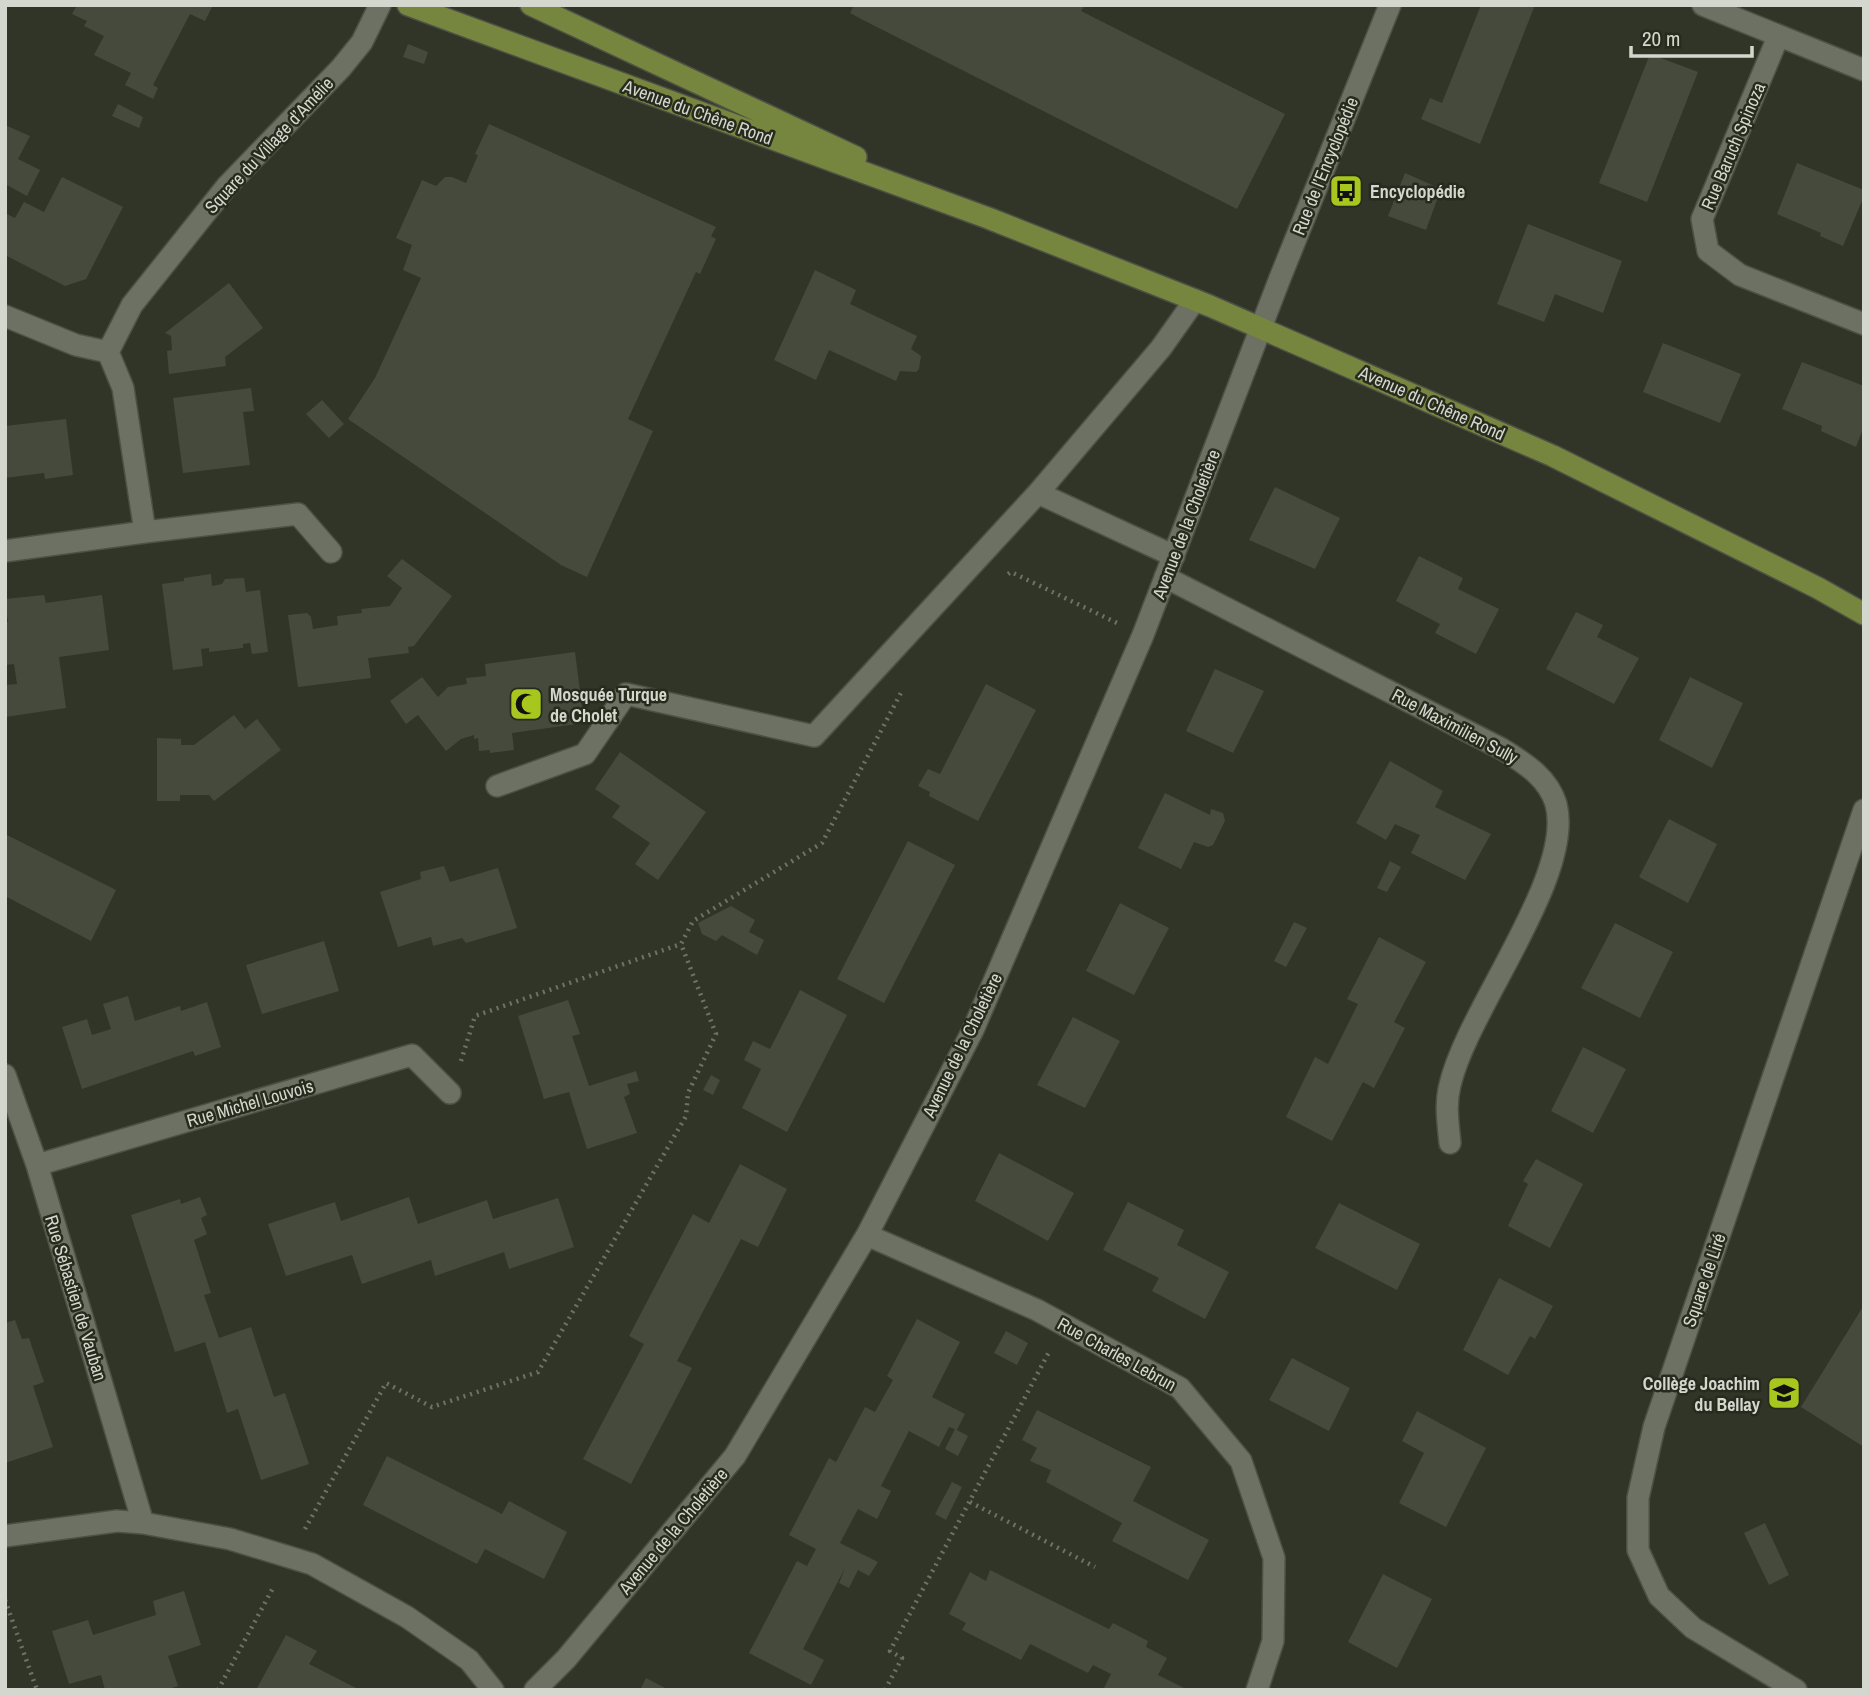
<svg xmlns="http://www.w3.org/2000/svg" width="1869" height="1695" font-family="'Archivo Narrow',sans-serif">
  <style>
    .building { fill: #464a3c }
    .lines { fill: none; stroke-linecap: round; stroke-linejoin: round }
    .minor-casing { stroke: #4d5045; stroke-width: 24 }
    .major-casing { stroke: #4d5045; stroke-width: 24 }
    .path { stroke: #6e7266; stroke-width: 4.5; stroke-dasharray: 2 5; stroke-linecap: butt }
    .minor { stroke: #6d7163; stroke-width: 21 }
    .major { stroke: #76863e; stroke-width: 21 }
    .labels { text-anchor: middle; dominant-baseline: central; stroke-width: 5; stroke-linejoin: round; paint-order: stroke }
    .street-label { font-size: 18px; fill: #d4d7ce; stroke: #272b1e }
    .poi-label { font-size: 18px; font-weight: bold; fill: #d4d7ce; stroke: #272b1e; text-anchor: start }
  </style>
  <rect width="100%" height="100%" fill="#313528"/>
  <!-- building -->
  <path class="building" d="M77 5H213L205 21 190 14 153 85 158 88 153 99 125 85 131 73 94 55 104 36 84 26 87 21 72 14Z
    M854 5H1085L1081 11 1285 114 1237 209 863 20 850 13Z
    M1481 5H1535L1480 144 1421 119 1430 98 1442 103Z
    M408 44 428 52 424 64 403 57Z
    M1650 54 1698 72 1647 202 1599 183Z
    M118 104 143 117 139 128 112 116Z
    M489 124 716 227 711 236 716 239 700 274 696 272 628 419 653 431 587 577 561 565 348 419 375 378 421 278 403 270 412 245 396 238 422 180 436 186 445 177H452L466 183 478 155 475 154Z
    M5 125 30 136 18 159 40 170 27 196 5 184Z
    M1797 163 1864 190V196L1843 246 1820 236 1821 233 1777 214Z
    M1405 173 1441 189 1426 230 1388 216Z
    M62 177 123 207 86 279 65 286 5 255V213L15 218 24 202 44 212Z
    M1528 224 1622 261 1603 313 1555 294 1544 322 1497 304Z
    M815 270 856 290 850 304 917 336 911 349 921 356 919 369 916 372 900 371 896 381 829 350 816 380 774 360Z
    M229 283 263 328 225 357 226 366 169 374 167 351 172 350 171 336 165 333Z
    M1663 343 1741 374 1720 423 1643 392Z
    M1802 362 1864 386V426L1856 447 1821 431 1822 426 1782 409Z
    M251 388 254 411 243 412 250 465 183 473 173 398Z
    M322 400 344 424 329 438 306 414Z
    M66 419 73 475 45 479 44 473 5 478V426Z
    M1275 487 1340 518 1315 569 1249 540Z
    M1419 556 1463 578 1458 589 1499 609 1476 654 1435 633 1440 624 1396 601Z
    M402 559 452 596 414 646 408 647 409 653 368 658 371 678 298 687 288 615 307 613 311 617 313 629 338 625 337 616 362 613 361 609 390 606 402 588 387 576Z
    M211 574 212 586 222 584 225 579 244 578 246 592 260 590 268 652 252 654 250 643 243 644V648L209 652V648L201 649 203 666 173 670 162 584 184 581V578Z
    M44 595 46 603 102 595 109 650 59 657 66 708 5 717V685L17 684 14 664 5 665V622H8L5 599Z
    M1576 612 1603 625 1597 637 1639 658 1614 704 1546 669Z
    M575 652 584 723 512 733 514 750 490 753V750L479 751 478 738 474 739V735L461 739 446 751 418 715 406 724 390 701 422 677 438 697 448 687 467 684 466 678 486 676 485 664Z
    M1215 669 1264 691 1233 753 1186 731Z
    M1690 677 1743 703 1712 768 1659 740Z
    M986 684 1036 710 978 821 929 796 930 792 918 786 928 769 940 774Z
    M234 715 245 729 257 719 281 750 214 801 209 795H180V801H157V738L181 739V745H194Z
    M620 752 706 812 658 880 635 864 650 843 612 817 620 806 595 789Z
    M1390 761 1443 791 1435 807 1491 834 1465 880 1411 853 1420 835 1395 824 1386 840 1356 823Z
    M1165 793 1210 815 1211 809 1223 813 1225 821 1213 845 1208 847 1194 842 1181 869 1138 848Z
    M1669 819 1717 844 1688 903 1639 877Z
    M5 834 116 890 91 941 5 896Z
    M908 841 955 865 884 1003 837 979Z
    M1390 861 1401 867 1387 892 1377 888Z
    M444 866 450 882 498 868 517 928 466 943 462 938 433 946 431 937 398 947 380 892 421 879 420 872Z
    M1120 903 1169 928 1134 995 1086 971Z
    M731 906 755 920 749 932 764 940 757 955 722 935 716 941 702 934 698 923Z
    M1294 922 1307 928 1286 967 1274 961Z
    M1615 923 1673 952 1640 1018 1581 988Z
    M1379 937 1426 962 1394 1022 1405 1028 1374 1088 1363 1082 1332 1141 1286 1117 1315 1057 1328 1064 1358 1004 1347 999Z
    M324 941 339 991 262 1014 246 965Z
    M800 990 847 1015 787 1132 742 1108 761 1069 744 1060 753 1041 770 1049Z
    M128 996 135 1021 180 1006 181 1011 207 1002 221 1047 195 1056 193 1051 82 1089 62 1027 87 1019 92 1035 111 1029 103 1004Z
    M568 1000 580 1034 572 1036 589 1086 636 1071 639 1081 627 1084 630 1094 624 1097 637 1133 587 1149 569 1092 544 1099 518 1016Z
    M1073 1017 1120 1041 1085 1108 1037 1085Z
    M1583 1047 1626 1069 1593 1133 1551 1111Z
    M711 1075 720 1080 713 1095 703 1090Z
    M999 1153 1074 1193 1048 1241 975 1201Z
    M1536 1159 1583 1184 1550 1248 1508 1226 1528 1184 1523 1181Z
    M740 1164 787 1189 758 1247 741 1239 677 1361 692 1368 631 1484 583 1459 644 1344 629 1336 693 1214 709 1223Z
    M200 1197 207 1215 201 1218 207 1234 194 1240 211 1293 204 1295 219 1338 251 1327 274 1397 285 1393 309 1464 261 1480 238 1409 227 1413 205 1342 175 1352 131 1215 180 1199 181 1204Z
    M409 1197 418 1224 487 1200 493 1219 558 1198 574 1247 509 1269 504 1252 435 1276 431 1260 362 1284 352 1255 286 1276 268 1224 335 1202 341 1221Z
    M1128 1202 1184 1230 1177 1245 1229 1272 1205 1319 1152 1291 1159 1278 1103 1250Z
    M1339 1203 1420 1244 1397 1290 1315 1248Z
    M1499 1278 1553 1306 1535 1339 1530 1336 1508 1375 1463 1350Z
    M1864 1305V1447L1801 1407Z
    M917 1319 960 1342 932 1397 965 1414 957 1430 949 1427 939 1447 909 1431 881 1486 891 1491 877 1519 858 1509 840 1543 878 1562 869 1576 858 1570 849 1588 839 1583 845 1568 803 1649 824 1660 811 1685 749 1653 797 1561 807 1566 816 1549 789 1535 829 1458 836 1462 865 1407 875 1412 893 1380 887 1376Z
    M15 1320 22 1339 29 1338 44 1382 33 1386 53 1447 5 1463V1323Z
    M1006 1331 1028 1343 1017 1365 994 1353Z
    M1292 1358 1350 1388 1329 1431 1269 1400Z
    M1037 1410 1151 1467 1133 1501 1209 1540 1188 1580 1112 1541 1122 1523 1046 1482 1051 1470 1030 1461 1037 1448 1022 1440Z
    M1417 1411 1486 1448 1446 1527 1399 1503 1424 1453 1402 1441Z
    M955 1429 968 1436 958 1456 945 1449Z
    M387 1456 502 1514 509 1501 567 1532 544 1579 485 1549 477 1564 363 1505Z
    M952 1482 962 1487 946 1520 935 1514Z
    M1765 1523 1789 1575 1769 1585 1744 1533Z
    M990 1570 1109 1629 1113 1623 1148 1641 1146 1647 1167 1658 1158 1675 1188 1690H1103L1111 1674 1093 1665 1088 1673 1030 1644 1021 1660 962 1630 966 1623 949 1614 970 1572 986 1581Z
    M1383 1574 1432 1599 1397 1668 1348 1642Z
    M184 1591 201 1645 168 1656 178 1686 166 1690H105L101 1675 69 1684 52 1631 88 1620 93 1635 156 1615 153 1601Z
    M286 1635 317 1651 309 1664 360 1690H256Z
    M646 1678 669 1690H640Z"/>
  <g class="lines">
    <defs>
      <path id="minor" d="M1703 5 1864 70
        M1778 37 1702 219 1708 251 1740 275 1864 324
        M5 316 76 345 108 352 132 305 227 186 341 68 362 42 380 5
        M1038 493 1174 556
        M145 532 298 514 331 552
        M5 551 145 532 123 388 108 352
        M1165 577 1502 749C1524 763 1548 777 1556 804 1575 876 1467 1010 1450 1085 1445 1104 1448 1123 1450 1143
        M497 786 585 754 626 694 814 736 1038 493 1161 348 1195 300
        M5 1075 37 1165 143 1523
        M37 1165 412 1055 450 1093
        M867 1235 1037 1310 1180 1388 1241 1461 1274 1558 1273 1641 1257 1690
        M5 1536 117 1521 143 1523 230 1539 312 1564 407 1617 469 1660 493 1690
        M535 1690 566 1659 735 1456 867 1235 973 1030 1143 635 1280 278 1390 5
        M1796 1690 1693 1628 1659 1596 1638 1550V1498L1654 1427 1864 810"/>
      <path id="major" d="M408 5 988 218 1210 306 1553 456 1818 588 1864 614
        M531 5 856 157"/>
    </defs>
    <!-- minor casing -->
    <use href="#minor" class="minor-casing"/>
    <!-- major casing -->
    <use href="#major" class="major-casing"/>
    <!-- path -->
    <path class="path" d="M1008 574 1011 572 1117 623
      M461 1061 475 1016 681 944
      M970 1502 1095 1567
      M305 1529 386 1383 432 1407 538 1372 686 1116 688 1093 716 1034 681 944 693 921 822 843 903 689
      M5 1600 37 1690
      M218 1690 274 1586
      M885 1690 902 1658 890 1651 1049 1352"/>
    <!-- minor -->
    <use href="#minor" class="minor"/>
    <!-- major -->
    <use href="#major" class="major"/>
  </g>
  <!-- icons -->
  <defs>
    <symbol id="bus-square" viewBox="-11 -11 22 22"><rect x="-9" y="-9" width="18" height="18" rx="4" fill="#a7c71e" stroke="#272b1e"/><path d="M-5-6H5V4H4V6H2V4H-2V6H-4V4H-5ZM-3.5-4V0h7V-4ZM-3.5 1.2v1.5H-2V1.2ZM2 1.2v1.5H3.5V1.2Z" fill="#111"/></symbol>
    <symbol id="mosque-square" viewBox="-11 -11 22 22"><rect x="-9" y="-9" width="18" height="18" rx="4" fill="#a7c71e" stroke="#272b1e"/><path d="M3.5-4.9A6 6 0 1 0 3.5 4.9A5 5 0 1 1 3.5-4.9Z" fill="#111"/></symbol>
    <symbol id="school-square" viewBox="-11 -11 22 22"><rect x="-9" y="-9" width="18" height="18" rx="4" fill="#a7c71e" stroke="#272b1e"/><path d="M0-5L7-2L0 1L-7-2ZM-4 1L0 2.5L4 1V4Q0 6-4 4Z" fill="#111"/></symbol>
  </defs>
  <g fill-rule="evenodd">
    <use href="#bus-square" x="1327" y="172" width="38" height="38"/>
    <use href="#mosque-square" x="507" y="685" width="38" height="38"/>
    <use href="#school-square" x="1765" y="1374" width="38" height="38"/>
  </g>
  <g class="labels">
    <!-- street labels -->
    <g class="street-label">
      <text transform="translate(698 112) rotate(20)">Avenue du Chêne Rond</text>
      <text transform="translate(269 145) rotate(-47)">Square du Village d’Amélie</text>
      <text transform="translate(1733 146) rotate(-67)">Rue Baruch Spinoza</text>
      <text transform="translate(1325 166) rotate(-68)">Rue de l’Encyclopédie</text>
      <text transform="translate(1432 403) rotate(24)">Avenue du Chêne Rond</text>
      <text transform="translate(1186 524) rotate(-69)">Avenue de la Choletière</text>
      <text transform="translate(1455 726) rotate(28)">Rue Maximilien Sully</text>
      <text transform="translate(962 1045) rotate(-64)">Avenue de la Choletière</text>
      <text transform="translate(250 1103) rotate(-16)">Rue Michel Louvois</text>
      <text transform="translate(1704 1280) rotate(-71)">Square de Liré</text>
      <text transform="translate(76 1298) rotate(73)">Rue Sébastien de Vauban</text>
      <text transform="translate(1117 1354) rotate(29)">Rue Charles Lebrun</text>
      <text transform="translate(673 1531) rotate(-50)">Avenue de la Choletière</text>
    </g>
    <!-- poi labels -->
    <g class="poi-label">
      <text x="1370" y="191">Encyclopédie</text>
      <text x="550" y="694">Mosquée Turque<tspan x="550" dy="21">de Cholet</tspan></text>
      <text x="1760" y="1383" text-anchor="end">Collège Joachim<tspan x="1760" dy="21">du Bellay</tspan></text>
    </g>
  </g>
  <!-- border -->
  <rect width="1869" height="1695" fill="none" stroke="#d4d7ce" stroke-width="14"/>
  <!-- scale -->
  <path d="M1631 46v10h121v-10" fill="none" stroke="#d4d7ce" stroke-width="3.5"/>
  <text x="1642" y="46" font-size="21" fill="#d4d7ce" stroke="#272b1e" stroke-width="5" paint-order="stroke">20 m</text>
</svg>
